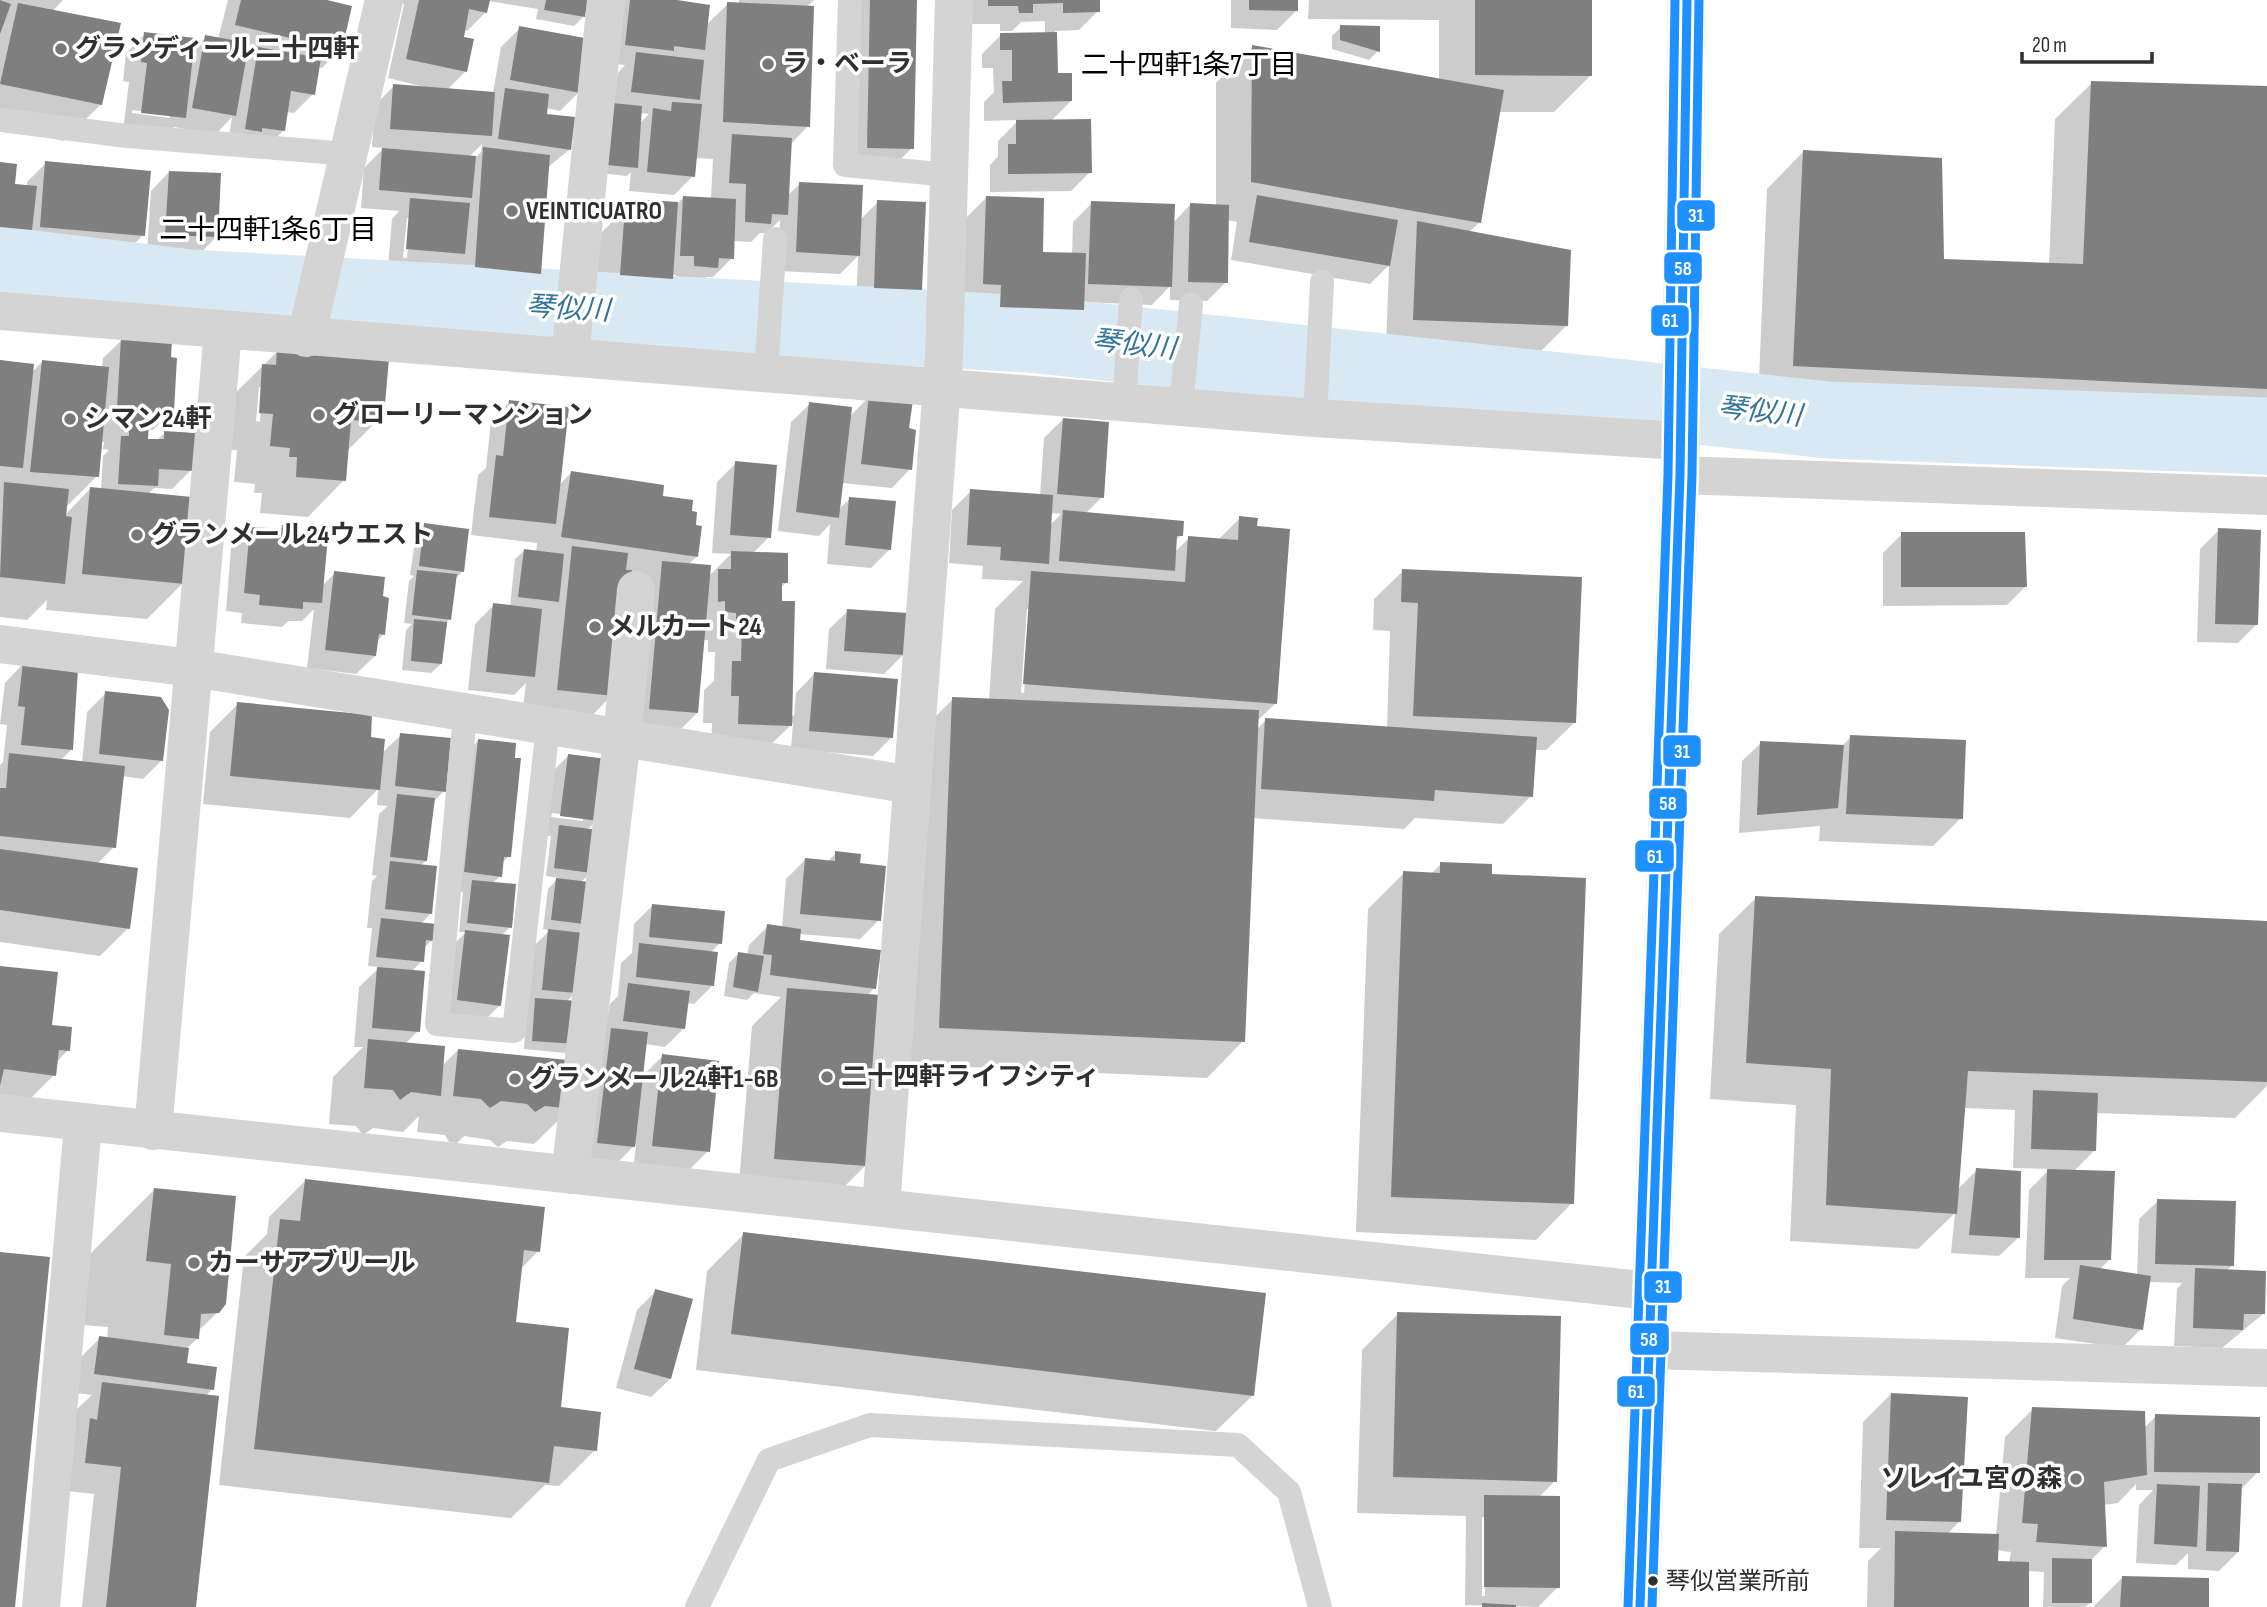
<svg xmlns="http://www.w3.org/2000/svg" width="2267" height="1607" font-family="'Sofia Sans Condensed','Noto Sans JP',sans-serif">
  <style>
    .shadow { fill: #0003; fill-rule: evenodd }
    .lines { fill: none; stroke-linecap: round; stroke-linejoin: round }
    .river { stroke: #d8e9f4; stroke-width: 77 }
    .building { fill: #7f7f7f }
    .service { stroke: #d4d4d4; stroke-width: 24 }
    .minor { stroke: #d4d4d4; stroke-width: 38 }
    .primary { stroke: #c7c7c7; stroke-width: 38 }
    .bus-1-casing { stroke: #fff; stroke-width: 14 }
    .bus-2-casing { stroke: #fff; stroke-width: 14 }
    .bus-3-casing { stroke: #fff; stroke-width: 14 }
    .bus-1 { stroke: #1e90ff; stroke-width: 9 }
    .bus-2 { stroke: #1e90ff; stroke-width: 9 }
    .bus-3 { stroke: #1e90ff; stroke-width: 9 }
    .poi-dot { fill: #787878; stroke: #fff; stroke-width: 2.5 }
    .bus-dot { fill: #2f2f2f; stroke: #fff; stroke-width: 2.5 }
    .labels { text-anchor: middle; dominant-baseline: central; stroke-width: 7; stroke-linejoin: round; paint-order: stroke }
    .bus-label { font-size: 24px; fill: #2f2f2f; stroke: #fff; text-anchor: start }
    .poi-label { font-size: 26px; font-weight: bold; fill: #2f2f2f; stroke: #fff; text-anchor: start }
    .neighbourhood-label { font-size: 28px; fill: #000; stroke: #fff }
    .water-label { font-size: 28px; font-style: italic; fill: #35749a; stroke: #fff }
    .line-badge { stroke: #fff; stroke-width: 2.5 }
    .badge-label { font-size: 19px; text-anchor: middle; font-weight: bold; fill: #fff }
  </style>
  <rect width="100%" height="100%" fill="#fff"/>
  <!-- shadow -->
  <path class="shadow" d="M0 0H63L52 12 101 104 64 141 0 127Z
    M228 0H319L341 49 322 68 318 67 313 94 294 113 286 112 283 131 264 150 227 148 232 117 216 134 174 127 165 136 123 131 129 82 123 81 126 53 145 34 192 51 206 37 218 39ZM246 50 256 53 243 65ZM132 110 170 114V118L132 113Z
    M396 0H577L583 17 574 26 536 19 538 9 488 1 486 12 467 31 463 30 466 71 447 90 493 93 501 47 520 28 579 92 560 111 546 108 545 116 569 150 547 168 539 273 503 310 439 303 442 272 388 267 392 219 399 211 361 208 364 168 384 148 372 147 375 105 394 86 432 89 388 78 404 4ZM482 144 481 152 476 157H469ZM407 218H410L407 258H403Z
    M624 0H676L706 25 728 4H739V0H814L806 8 808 126 790 145 787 196 800 184 860 220 878 202 921 289 902 308 856 306 858 256 840 274 778 271 780 220 767 233H760L751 242 733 241 732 258 713 277H706L697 286 676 284V275H671L635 315 584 311 596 238 633 201 677 204 683 198 711 199 713 159 695 158 693 176 674 195 629 191 631 172 627 176 599 173 618 73 625 65 607 63ZM640 113 649 114 639 124Z
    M853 0H915L912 148 893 167 849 166Z
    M969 0H1098V11L1079 30 1055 31 1057 75 1071 101 1050 122 1090 172 1071 191 990 192V165L998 156V141L1019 120 984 121V102L994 92 993 68H982V54L1001 35 1045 34V21L1021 22 1012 31H1000V24H970Z
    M1231 0H1296V11L1277 30 1231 28Z
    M1309 0H1591L1590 76 1554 112H1499L1480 222 1469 232 1566 326 1538 354 1386 347 1389 265 1370 284 1231 260 1237 222 1227 220 1226 282 1207 301 1170 300V286L1152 305 1083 302V309L1054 337 973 334V312L956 311 958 226 986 198 1041 254 1072 255 1073 222 1092 203 1173 223 1190 205 1216 206V83L1252 47 1439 80V20L1308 19Z
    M1341 27 1378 51 1369 60 1332 49V36Z
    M2092 83 2267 88V426L1758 402 1767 189 1803 152 1943 261 2049 265 2055 119Z
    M46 163 143 235 124 254 22 245 23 237 12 249 0 247V164L13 185 27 187V182Z
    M169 172 216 237 198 256 147 253 151 191Z
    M122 340 172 411 153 430 146 429V441H156L165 433 191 470 172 489 154 488 148 494 183 583 147 619 46 610 47 600 27 620 0 617V362L31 373 42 362 102 368 103 358ZM101 442H104L103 449 109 450 103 456 101 490 90 489 65 515V508L97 476Z
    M278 351 383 415 347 451 344 480 308 517 260 513 262 493H254L255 484 234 482 237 450 223 449 226 402ZM259 387H262L260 422 256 421Z
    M869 397 907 429 910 469 892 488 842 483 838 510 850 499 890 549 871 568 827 564 830 524 819 536 778 531 791 422 810 404 849 417Z
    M510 402 559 485 571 473 661 497 690 513 696 557 688 565 708 577 731 554 712 553 717 482 736 463 769 537 753 553 786 583 780 588 791 715 794 716 796 693 814 674 892 737 873 756 791 749 793 723 762 753 711 752 712 723H703L704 690 714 681 715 652H708V640H703L697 713 678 732 631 727 612 695 576 732 521 726 526 683 514 695 468 690 475 624 494 605 510 607 515 559 525 550 536 552 537 543 471 535 478 475 486 468 491 421Z
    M1063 419 1102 497 1085 514 1181 535 1175 541 1174 553 1189 538 1218 540 1240 518 1255 528 1276 703 1256 722V730L1266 720 1387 728 1390 631 1373 630 1374 599 1403 571 1575 722 1546 750H1535L1531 796 1503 824 1415 818 1404 829 1252 818 1243 1041 1207 1078 903 1064 917 735 953 699 989 701 995 609 1023 581 982 579 983 566 949 563 952 510 971 491 1040 496 1044 438ZM1050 513 1061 514 1049 526ZM1027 609H1030L1024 693H1021Z
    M425 525 462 572 454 580 441 664 431 673 402 670 406 630 412 624 404 623 409 581 414 576 410 575 416 534Z
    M282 527 293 539 304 540 309 536 322 586 335 573 382 598 384 634 376 642 375 656 356 674 307 668 314 609 302 621H288L282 627 241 623 242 613 226 611 231 548 250 529 272 538Z
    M2219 530 2257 624 2238 643 2197 642 2200 549Z
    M1902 534 2025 587 2007 605 1883 606V553Z
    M848 611 903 655 884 674 826 669 829 629Z
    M23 664 71 750 60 761 82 763 87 712 106 693 162 760 143 779 122 776 114 847 97 864 128 928 100 956 0 942V765L3 762 7 725 0 724 5 683Z
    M238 704 369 739 381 754 401 735 444 791 433 802 426 861 420 866 430 914 421 924 432 940 423 949 422 961 412 971 418 1031 405 1044 441 1067 458 1050 571 1108 534 1144 507 1141 498 1147 490 1140 464 1136 457 1143 449 1142 445 1135 417 1132 419 1116 403 1132 373 1128 363 1135 356 1126 329 1124 333 1077 363 1047H354L359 987 380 967 368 966 372 928H367L372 881 377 876 372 875 379 814 388 806 377 805 378 789 350 818 203 804 210 732Z
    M1851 737 1961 818 1933 846 1819 841 1820 826 1739 833 1742 761 1761 743 1841 747Z
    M478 741 509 856 501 864 500 876 492 884 510 927 501 936 500 1005 481 1024 439 1019 447 951 466 932H459L463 892 446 890 459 759Z
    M568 756 597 820 587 830 591 872 580 883 596 885 575 993 566 1002 574 1044 565 1053 524 1049 530 950 550 930 543 929 548 889 558 878 546 876 551 836 542 835 549 775ZM552 813 583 817V821L551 817Z
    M836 853 858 865 879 920 860 939 799 934 798 941 874 988 867 996 865 1166 829 1202 738 1195 752 1026 781 997 754 993 747 1000 724 996 729 963 738 954 747 956 749 945 768 926 782 928 786 879 805 860 827 862Z
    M1441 864 1490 876 1572 1203 1536 1240 1356 1232 1368 909 1404 873 1431 874Z
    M1756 898 2267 923V1086L2235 1118 2096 1113 2095 1150 2074 1171 2109 1260 2099 1270 2137 1276 2139 1219 2158 1201 2233 1265 2226 1271 2263 1314 2222 1348 2174 1346 2177 1289 2182 1283 2149 1282 2141 1329 2122 1348 2055 1338 2062 1286 2070 1278H2025L2029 1190 2050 1169 2013 1168 2015 1110 1963 1108 1957 1190 1977 1170 2018 1238 1999 1256 1951 1253 1955 1213 1918 1249 1790 1241 1796 1105 1710 1099 1719 934Z
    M653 905 720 943 710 953 713 985 694 1004 687 1003 684 1028 665 1047 645 1044 641 1077 663 1056 708 1151 689 1170 634 1164 636 1144 614 1166 579 1162 610 1004 618 996 621 963 632 953 634 924Z
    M0 967 68 1050 56 1063 54 1075 26 1103 0 1100Z
    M305 1181 538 1251 520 1270 514 1323 559 1409 595 1450 559 1486 545 1485 511 1518 219 1485 244 1257 267 1234 269 1217Z
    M154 1190 218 1312 198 1331V1338L187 1348 185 1364 212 1389 206 1396 195 1607H82L94 1494 58 1490 74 1412 92 1395 76 1393 81 1357 100 1338 107 1339 108 1327 83 1325 90 1254Z
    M744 1234 1253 1395 1216 1431 696 1370 707 1271Z
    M656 1291 670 1379 651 1397 616 1388 637 1310Z
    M1398 1314 1555 1481 1539 1497 1558 1587 1538 1607 1465 1605 1466 1516 1357 1513 1362 1350ZM1482 1517H1486L1485 1596H1482Z
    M1891 1394 1959 1522 1947 1534 1996 1535 2005 1437 2033 1409 2144 1428 2156 1416 2258 1472 2240 1490 2238 1552 2219 1571 2188 1569V1553L2176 1565 2136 1563 2139 1505 2153 1490H2136V1484L2118 1503 2103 1505 2105 1546 2090 1561V1603L2085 1607H2043L2044 1572 2027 1571V1607H1867L1868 1561 1881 1548H1859L1863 1422ZM1996 1550 2011 1552 2009 1563 1996 1562Z
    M2122 1578 2207 1607H2093Z"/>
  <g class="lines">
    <!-- river -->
    <path class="river" d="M0 265 190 288 1030 334 1828 420 2267 436"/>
  </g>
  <!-- building -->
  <path class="building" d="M0 0 11 4 0 34Z
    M241 0H327L352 6 342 50 235 25Z
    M419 0H490L487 13 469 9 464 37 474 39 467 72 406 59Z
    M546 0H588L585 17 544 10Z
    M630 0H677L710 5 705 50 674 46V51L625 45Z
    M870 0H917L914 149 867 148Z
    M988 0H1100V12L1063 13V3L1033 4V13H1019L1018 6H988Z
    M1249 0H1298V11L1249 10Z
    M1475 0H1592V76L1475 75Z
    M727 2 814 6 810 127 723 122Z
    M18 3 121 23 102 105 0 84Z
    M1340 25 1380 26V52L1340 40Z
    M519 26 590 39 581 93 510 80Z
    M144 32 195 38 186 118 141 113 147 63 141 62Z
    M1057 32 1058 73H1072V101L1003 103 1002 81H1012V50H1000V33Z
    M205 35 249 43 236 116 192 108Z
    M1252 45 1504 90 1481 223 1251 182Z
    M258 47 321 58 315 95 291 91 285 131 262 128V132L245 129Z
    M636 52 704 60 700 100 631 92Z
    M2091 81 2267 86V389L1793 366 1803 150 1942 158 1944 259 2083 264Z
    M393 84 495 92 492 136 390 129Z
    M505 88 549 94 547 114 575 117 571 150 498 139Z
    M672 102 702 104 695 177 647 172 653 108 671 111Z
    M612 103 642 106 638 168 607 165Z
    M1091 119 1092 173 1008 174V144H1016V120Z
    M732 134 792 138 788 215 772 214 771 224 745 222 746 184 729 183Z
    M483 147 550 155 541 274 475 267Z
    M382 148 476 156 472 198 379 190Z
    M45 161 151 171 145 236 40 227Z
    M0 162 17 164 15 184 37 186 32 230 0 227Z
    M169 171 221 173 218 237 165 235Z
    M799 182 863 185 860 256 796 252Z
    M1257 195 1398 220 1390 266 1249 242Z
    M683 196 736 199 734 259 719 258 718 268 694 266V256H680Z
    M986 196 1044 198 1043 252 1086 253 1084 310 1000 307 1001 285 983 284Z
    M410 198 470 203 465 254 406 249Z
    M632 199 678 202 673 279 620 275 625 207Z
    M877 200 926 202 922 290 874 288Z
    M1091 201 1175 204 1172 287 1088 284Z
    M1190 203 1229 205 1228 283 1188 282Z
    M1417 221 1571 250 1568 326 1413 320Z
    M121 338 172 341 171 357 177 358 174 411H158V421L149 420 148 439H164V431L196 433 193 471 159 469 158 486 118 484 121 436H129V432L122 431 123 407H117Z
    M277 349 389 358 384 416 365 414V421L351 420 346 481 296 477 297 457H289L290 448 270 446 273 414 259 413 262 364 276 365Z
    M0 360 34 364 23 468 0 466Z
    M42 360 109 367 99 477 30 472Z
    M869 395 913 400 909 428 916 430 912 470 861 464Z
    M509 400 569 407 556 524 489 517 496 455 503 456Z
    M809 402 852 407 839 518 796 512Z
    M1063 418 1109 422 1104 498 1057 494Z
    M735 461 777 465 771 538 730 535Z
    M571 471 664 485 663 496 693 500 692 511 697 512 696 525 702 526 698 557 561 537Z
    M4 482 69 489 66 516 72 517 65 584 0 577Z
    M90 487 192 497 185 584 82 574Z
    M970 489 1053 495 1049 564 1000 560 1001 547 967 545Z
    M849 497 896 501 891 550 845 545Z
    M1063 510 1184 521 1183 536H1177L1175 571 1059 561Z
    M1239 516 1258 518 1257 526 1290 529 1277 704 1023 684 1031 571 1185 582 1188 536 1238 540Z
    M424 523 469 529 464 572 419 566Z
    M282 525 296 526 295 538 308 539V534L328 536 322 603 303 602V609L259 605 260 595 244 593 250 527 269 528V536L281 537Z
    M2218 528 2261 530 2258 625 2215 624Z
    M1901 532H2025L2027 587H1901Z
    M572 546 628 553 626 570H632L630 591 614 696 557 690Z
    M524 549 564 554 559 602 518 597Z
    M731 551 788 553V583H782V601H795L792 726 738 724 739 696H731L732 661H741L742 624H736V613L725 612V601L718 602V569H731Z
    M662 561 711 565 698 713 649 709Z
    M1402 569 1582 577 1576 723 1413 716 1418 603 1401 602Z
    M417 570 457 574 451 620 412 615Z
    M334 571 385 577 383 596 389 598 385 635 379 634 376 656 325 650Z
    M493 603 542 609 535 677 486 672Z
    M847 609 908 613 904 655 844 651Z
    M414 619 447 622 442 664 411 661Z
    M23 662 78 668 73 750 21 745 25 707 18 706Z
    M814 672 898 679 893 738 809 731Z
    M105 691 161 697 169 710 163 761 99 754Z
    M952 697 1259 710 1245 1042 939 1028Z
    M237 702 372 715 371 737 385 739 380 790 230 776Z
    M1265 718 1537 737 1533 797 1435 790 1434 801 1261 789Z
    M400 733 451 738 446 792 395 786Z
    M1850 735 1966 740 1963 819 1846 814Z
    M478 739 516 743 515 758H521L511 857H504L502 877 464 872Z
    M1760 741 1844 745 1838 808 1757 815Z
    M9 753 125 766 116 848 0 836V788H6Z
    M568 754 607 759 599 821 560 816Z
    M397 794 435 798 427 861 390 857Z
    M559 825 598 830 592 873 554 868Z
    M0 849 138 868 130 929 0 910Z
    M835 851 861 854 860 863 886 866 881 921 800 914 805 858 835 861Z
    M390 861 437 866 432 914 385 909Z
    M1440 862 1492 864V874L1586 878 1574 1204 1391 1197 1403 871 1440 873Z
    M556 878 598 883 593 925 551 920Z
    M472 880 516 884 512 928 467 923Z
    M1755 896 2267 921V1082L1968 1071 1957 1214 1826 1205 1831 1069 1746 1063Z
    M652 904 725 911 722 944 649 937Z
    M381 918 436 924 434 941 426 940 424 962 376 957Z
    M767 924 801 929 800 940 881 950 876 989 770 975 772 955 763 954Z
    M548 929 583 933 577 993 542 990Z
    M465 930 510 935 501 1006 457 1000Z
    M639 943 718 952 714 986 636 977Z
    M738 952 764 956 758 992 733 987Z
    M0 966 58 972 52 1025 72 1027 70 1051 59 1050 56 1076 4 1069 0 1086Z
    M377 967 425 971 420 1032 372 1028Z
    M628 983 690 991 685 1029 623 1021Z
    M787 988 880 995 867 1166 774 1159Z
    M535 998 579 1001 576 1044 532 1041Z
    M611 1028 648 1032 635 1147 597 1143Z
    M368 1039 445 1046 441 1096 411 1092 400 1100 393 1090 364 1088Z
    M458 1049 577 1061 573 1109 545 1106 535 1112 527 1104 501 1101 490 1108 481 1099 453 1096Z
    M662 1054 719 1061 710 1152 652 1146Z
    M2033 1090 2098 1093 2096 1151 2031 1149Z
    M1976 1168 2021 1171 2020 1238 1969 1235Z
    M2047 1169 2115 1171 2111 1260H2044Z
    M305 1179 545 1207 540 1252 524 1250 516 1322 569 1328 561 1407 601 1412 597 1451 554 1446 549 1483 254 1449 280 1219 300 1221Z
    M154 1188 236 1196 226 1304 219 1313 201 1314 199 1339 164 1335 171 1264 146 1261Z
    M2157 1199 2236 1201 2234 1266 2155 1264Z
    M743 1232 1266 1293 1254 1396 731 1334Z
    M0 1252 50 1257 15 1607H0Z
    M2080 1265 2151 1276 2143 1330 2073 1319Z
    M2195 1268 2266 1271 2265 1314H2244L2243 1330 2193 1328Z
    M655 1289 693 1299 671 1379 634 1369Z
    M1397 1312 1561 1316 1557 1482 1393 1477Z
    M99 1336 189 1348 187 1363 217 1367 214 1390 94 1374Z
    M102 1382 219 1396 196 1607H106L121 1467 85 1463 90 1418 97 1420Z
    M1891 1393 1968 1397 1961 1522 1886 1520Z
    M2032 1407 2145 1411 2147 1475 2104 1482 2107 1547 2036 1542 2038 1524 2022 1523Z
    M2155 1414 2260 1417V1473L2154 1472Z
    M2208 1483 2242 1484 2239 1552 2206 1551Z
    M2157 1484 2200 1486 2197 1547 2154 1544Z
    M1484 1495 1560 1496V1588L1484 1587Z
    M1895 1531 1999 1534 1998 1561 2029 1562V1607H1894Z
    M2052 1558 2092 1559V1603H2052Z
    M2122 1576 2209 1578V1607H2120Z
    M1482 1603 1516 1605V1607H1482Z"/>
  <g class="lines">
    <!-- service -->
    <path class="service" d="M850 0 845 165 949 175
      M0 120 127 136 349 154
      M766 373 775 239
      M1124 402 1131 299
      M1181 407 1191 304
      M1315 418 1322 282
      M465 714 437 1024 514 1031 548 726
      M697 1607 769 1460 870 1425 1238 1445 1289 1492 1320 1607"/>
    <!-- minor -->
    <path class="minor" d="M0 311 1315 418 1680 441
      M306 338 384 0
      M570 357 606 0
      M1680 475 2267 496
      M0 644 193 668 912 785
      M0 1113 1651 1291
      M153 1131 223 331
      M570 1175 622 738 636 590
      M881 1207 944 357 954 0
      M1649 1350 2267 1368
      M41 1607 83 1124"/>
    <!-- primary -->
    <path class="primary" d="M1640 1607 1680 475 1687 0"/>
    <defs>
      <path id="bus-1" d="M1640 1607 1680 475 1687 0"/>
      <path id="bus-2" d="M1652 1607 1692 475 1699 0"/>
      <path id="bus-3" d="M1628 1607 1668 475 1675 0"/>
    </defs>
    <!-- bus-1 casing -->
    <use href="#bus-1" class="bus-1-casing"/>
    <!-- bus-2 casing -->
    <use href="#bus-2" class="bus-2-casing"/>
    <!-- bus-3 casing -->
    <use href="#bus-3" class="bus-3-casing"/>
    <!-- bus-1 -->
    <use href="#bus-1" class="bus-1"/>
    <!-- bus-2 -->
    <use href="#bus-2" class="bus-2"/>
    <!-- bus-3 -->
    <use href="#bus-3" class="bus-3"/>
  </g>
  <!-- markers -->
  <g class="poi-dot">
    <circle cx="61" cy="49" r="7"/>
    <circle cx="768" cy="64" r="7"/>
    <circle cx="512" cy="211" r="7"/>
    <circle cx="319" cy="415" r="7"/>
    <circle cx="70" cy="419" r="7"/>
    <circle cx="137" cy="535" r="7"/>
    <circle cx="595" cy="627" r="7"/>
    <circle cx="827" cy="1077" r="7"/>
    <circle cx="515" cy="1079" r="7"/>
    <circle cx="194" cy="1263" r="7"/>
    <circle cx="2076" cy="1479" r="7"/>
  </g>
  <circle class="bus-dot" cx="1653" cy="1581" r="6"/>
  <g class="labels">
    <!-- bus labels -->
    <g class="bus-label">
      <text x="1666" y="1581">琴似営業所前</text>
    </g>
    <!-- poi labels -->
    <g class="poi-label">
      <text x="75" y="49">グランディール二十四軒</text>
      <text x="782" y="64">ラ・ベーラ</text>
      <text x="526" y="211">VEINTICUATRO</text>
      <text x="333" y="415">グローリーマンション</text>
      <text x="84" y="419">シマン24軒</text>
      <text x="151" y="535">グランメール24ウエスト</text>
      <text x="609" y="627">メルカート24</text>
      <text x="841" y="1077">二十四軒ライフシティ</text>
      <text x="529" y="1079">グランメール24軒1-6B</text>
      <text x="208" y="1263">カーサアブリール</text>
      <text x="2062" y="1479" text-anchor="end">ソレイユ宮の森</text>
    </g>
    <!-- neighbourhood labels -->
    <g class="neighbourhood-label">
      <text x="1189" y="65">二十四軒1条7丁目</text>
      <text x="268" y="230">二十四軒1条6丁目</text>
    </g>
    <!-- water labels -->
    <g class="water-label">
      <text transform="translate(568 309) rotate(3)">琴似川</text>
      <text transform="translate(1134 345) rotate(6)">琴似川</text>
      <text transform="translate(1760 412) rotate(6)">琴似川</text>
    </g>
  </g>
  <g class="line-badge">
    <rect x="1676" y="199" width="40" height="33" rx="7" fill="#1e90ff"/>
    <rect x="1663" y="251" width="40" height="34" rx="7" fill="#1e90ff"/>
    <rect x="1650" y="304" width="40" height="33" rx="7" fill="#1e90ff"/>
    <rect x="1662" y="734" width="40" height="34" rx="7" fill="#1e90ff"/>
    <rect x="1648" y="787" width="40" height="33" rx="7" fill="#1e90ff"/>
    <rect x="1634" y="839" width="41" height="34" rx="7" fill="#1e90ff"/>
    <rect x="1643" y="1270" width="40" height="34" rx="7" fill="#1e90ff"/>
    <rect x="1629" y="1322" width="41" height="34" rx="7" fill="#1e90ff"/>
    <rect x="1616" y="1375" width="40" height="33" rx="7" fill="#1e90ff"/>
  </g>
  <g class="badge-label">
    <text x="1696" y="222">31</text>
    <text x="1683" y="275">58</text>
    <text x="1670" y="327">61</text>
    <text x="1682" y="758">31</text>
    <text x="1668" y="810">58</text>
    <text x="1655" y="863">61</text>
    <text x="1663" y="1293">31</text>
    <text x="1649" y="1346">58</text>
    <text x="1636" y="1398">61</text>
  </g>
  <!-- scale -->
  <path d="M2022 52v10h130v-10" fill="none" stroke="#2f2f2f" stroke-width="3.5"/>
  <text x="2032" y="52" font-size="21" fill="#2f2f2f" stroke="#ffffff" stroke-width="5" paint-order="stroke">20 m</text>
</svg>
